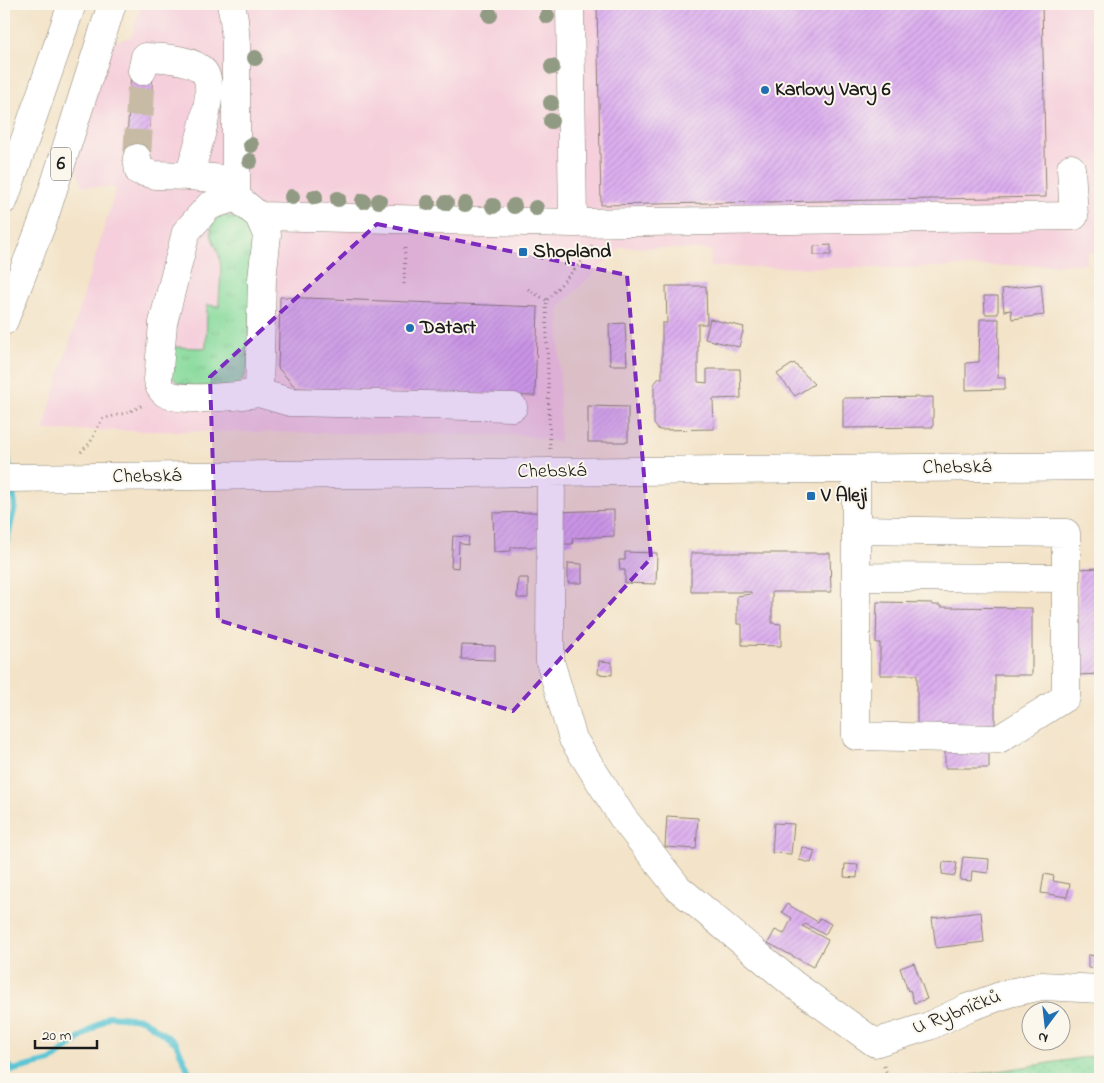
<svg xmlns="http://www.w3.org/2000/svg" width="1104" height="1083" font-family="'Indie Flower',sans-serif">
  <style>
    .built { fill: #f5cfdc }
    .grass { fill: url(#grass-tufts); stroke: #527b5c }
    .park { fill: url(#park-dots); stroke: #527b5c }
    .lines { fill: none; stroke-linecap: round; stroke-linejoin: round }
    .stream { stroke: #5ac5d4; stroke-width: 6 }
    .building { fill: url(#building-hatch) }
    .minor-tunnel { stroke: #c8bba6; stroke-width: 28; stroke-dasharray: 28 14; stroke-linecap: butt }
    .minor-casing { stroke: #888072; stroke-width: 29 }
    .highway-casing { stroke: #888072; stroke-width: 29 }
    .path { stroke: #888072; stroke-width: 3; stroke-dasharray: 1 4; stroke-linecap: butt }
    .minor { stroke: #fff; stroke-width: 28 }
    .highway { stroke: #fff; stroke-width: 28 }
    .tree { fill: #919a82 }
    .marked { fill: #7b2cbf; fill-opacity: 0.2; stroke: #7b2cbf; stroke-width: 4; stroke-dasharray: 10 6; stroke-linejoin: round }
    .poi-dot { fill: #1f6fb2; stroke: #fbf7ec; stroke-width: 2 }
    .labels { text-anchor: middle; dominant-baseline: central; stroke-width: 4; stroke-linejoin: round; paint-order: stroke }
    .shield { fill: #fbf7ec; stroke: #5f5e5a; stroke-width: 1 }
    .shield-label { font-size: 19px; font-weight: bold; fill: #1c1c1c }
    .poi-label { font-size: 20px; font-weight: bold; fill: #1c1c1c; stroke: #fbf7ec; text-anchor: start }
    .street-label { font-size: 20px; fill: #1c1c1c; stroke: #fbf7ec }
  </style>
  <defs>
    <pattern id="grass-tufts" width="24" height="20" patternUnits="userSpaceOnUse" patternTransform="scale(1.25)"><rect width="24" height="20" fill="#87da9c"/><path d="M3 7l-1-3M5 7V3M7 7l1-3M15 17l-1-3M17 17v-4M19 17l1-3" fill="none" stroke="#74ba86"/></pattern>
    <pattern id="park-dots" width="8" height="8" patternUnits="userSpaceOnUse" patternTransform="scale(1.25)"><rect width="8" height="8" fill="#87da9c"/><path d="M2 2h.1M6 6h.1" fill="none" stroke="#74ba86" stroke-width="1.8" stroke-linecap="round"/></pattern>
    <pattern id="building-hatch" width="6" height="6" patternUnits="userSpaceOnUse" patternTransform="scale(1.25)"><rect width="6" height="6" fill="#dcaeef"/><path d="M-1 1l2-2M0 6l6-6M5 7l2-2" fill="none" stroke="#bc95cc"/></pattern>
  </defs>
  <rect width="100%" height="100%" fill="#fbf7ec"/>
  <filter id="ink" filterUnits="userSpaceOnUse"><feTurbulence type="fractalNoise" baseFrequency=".02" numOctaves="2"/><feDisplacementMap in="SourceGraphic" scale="10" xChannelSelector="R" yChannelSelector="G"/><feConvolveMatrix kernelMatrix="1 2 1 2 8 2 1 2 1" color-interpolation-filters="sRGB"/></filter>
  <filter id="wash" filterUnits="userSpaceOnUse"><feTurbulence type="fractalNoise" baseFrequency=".0096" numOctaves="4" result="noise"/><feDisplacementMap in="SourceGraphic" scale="20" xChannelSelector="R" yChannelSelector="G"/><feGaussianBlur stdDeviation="1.12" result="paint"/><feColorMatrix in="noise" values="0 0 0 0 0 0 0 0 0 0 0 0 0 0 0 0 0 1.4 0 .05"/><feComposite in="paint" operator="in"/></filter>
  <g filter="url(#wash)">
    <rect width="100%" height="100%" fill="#f3e3c8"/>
    <!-- built -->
    <path class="built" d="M142 4H1100V251L1087 253V264L897 268 710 267 711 250 621 247 559 307 560 443 524 435 43 430 116 188 82 186 71 150 113 42 131 37Z"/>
    <!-- grass -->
    <path class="grass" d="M221 215C238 217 247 222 255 236L248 367 243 380 236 387 187 386 177 382 170 375 172 347 206 348 207 305 219 306C219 291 222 276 220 261 218 242 200 232 221 215Z"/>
    <!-- park -->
    <path class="park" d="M1100 1055V1079H948Z"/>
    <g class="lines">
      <!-- stream -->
      <path class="stream" d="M4 423 10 473
        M4 552 15 506 12 485
        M4 1061 13 1070 50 1061 109 1016 142 1019 176 1043 190 1074 189 1079"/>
    </g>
    <g id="blocks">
      <!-- building -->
      <path class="building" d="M597 4H1042L1046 197 601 205Z
        M131 70 153 71 148 159 126 158Z
        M831 245V255H814V246Z
        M1041 284 1044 315 1012 319 1011 310 1004 311 1002 289Z
        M666 286H706L707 324H698V382L707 383V369H740L741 398 713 399 714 429 659 430 654 424V384L659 378H662V323H667Z
        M984 296H998V314H985Z
        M280 297 538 307 535 396 296 388 278 368Z
        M710 319 744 327 739 347 705 339Z
        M980 319H999L998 378H1005V389L966 390V363L979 362Z
        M625 323 627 365H610L609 324Z
        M794 363 814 384 795 396 777 374Z
        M933 397V427L843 428V398Z
        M588 406 628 407V442H588Z
        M614 510V536L572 538 573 544H560L555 512Z
        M537 512 538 547H511V551L494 552 493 513Z
        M453 536 469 537 468 545 462 544 459 542 458 568 451 567Z
        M625 552 657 553 656 584 625 583V570H620L619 560H625Z
        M691 553H830L831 592H772V623L781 624V646L742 645V624H737V596L751 594V592H691Z
        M568 563 582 564V583H568Z
        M1100 568V674L1078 675V569Z
        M518 578H528V598H517Z
        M877 602 932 603V605H940V607L1032 608V675H995V727H917V675H880V643H876Z
        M462 645 495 646V660L461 659Z
        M599 661 612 662V675L598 674Z
        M945 748 989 749V768H945Z
        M667 816 698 818 696 849 665 847Z
        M774 823 794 824 791 854 772 853Z
        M802 847 815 851 811 863 799 860Z
        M963 857 989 859 988 873 972 871 971 881 960 880Z
        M943 862 957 863 955 876 942 874Z
        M845 864 858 865 857 878 844 877Z
        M1044 874 1054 876 1053 881 1070 884 1067 897 1041 893Z
        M787 904 818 922 820 918 831 924 825 935 806 924 802 926 828 940 813 967 768 943 775 930 784 934 792 918 782 912Z
        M981 912 984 942 936 948 932 918Z
        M1088 955 1100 956V969L1088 968Z
        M914 963 927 999 914 1003 910 990 908 991 900 968Z"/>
    </g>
  </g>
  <g filter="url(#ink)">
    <use href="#blocks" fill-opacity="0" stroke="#888072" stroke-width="1"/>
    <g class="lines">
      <!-- minor-tunnel -->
      <path class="minor-tunnel" d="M137 158 142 71"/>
      <defs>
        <path id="minor" d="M231 4 234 19 236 45V197L259 216 573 223 1074 216 1071 168
          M570 4 573 223
          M142 71 145 57C162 58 192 58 204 72 218 89 195 155 189 176
          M137 158 139 171 155 175 189 176 235 180
          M236 197 209 206 186 232 163 323 158 380C158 386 160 389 165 393 180 403 240 396 259 393
          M259 216 267 235 262 279 259 393 290 402 513 407
          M551 472 550 661 573 739 623 818 678 888 793 984 875 1043 929 1026 967 1008 1009 993 1042 986 1100 989
          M4 478 1100 466
          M856 530 1066 533V697L999 739 856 736V469
          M856 577 1066 578"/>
        <path id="highway" d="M4 200 72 4
          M4 321 43 221 112 4"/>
      </defs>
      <!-- minor casing -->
      <use href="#minor" class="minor-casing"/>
      <!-- highway casing -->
      <use href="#highway" class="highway-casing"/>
      <!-- path -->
      <path class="path" d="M404 284 405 244
        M528 289 547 301
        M550 449 546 301 591 251 592 245
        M81 452 90 443 102 419 129 412 143 405
        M884 1066 889 1079"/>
      <!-- minor -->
      <use href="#minor" class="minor"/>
      <!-- highway -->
      <use href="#highway" class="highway"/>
    </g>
    <!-- trees -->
    <g class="tree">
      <circle cx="490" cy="15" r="8"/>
      <circle cx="547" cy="16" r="8"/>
      <circle cx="255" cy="58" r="8"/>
      <circle cx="552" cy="67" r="8"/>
      <circle cx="551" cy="103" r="8"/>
      <circle cx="551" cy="121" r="8"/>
      <circle cx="251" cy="145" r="8"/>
      <circle cx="250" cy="161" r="8"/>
      <circle cx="292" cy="197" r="8"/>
      <circle cx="315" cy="197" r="8"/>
      <circle cx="338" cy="199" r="8"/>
      <circle cx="363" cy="201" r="8"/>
      <circle cx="379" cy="201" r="8"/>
      <circle cx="428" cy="203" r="8"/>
      <circle cx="446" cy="203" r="8"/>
      <circle cx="465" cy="204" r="8"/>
      <circle cx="493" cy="206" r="8"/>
      <circle cx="514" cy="206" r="8"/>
      <circle cx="536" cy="208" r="8"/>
    </g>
  </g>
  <!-- marked area -->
  <path class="marked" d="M377 224 627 275 651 558 513 711 218 620 210 377Z"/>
  <!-- markers -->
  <g class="poi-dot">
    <circle cx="765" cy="90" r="5"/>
    <rect x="518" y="247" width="10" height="10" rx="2.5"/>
    <circle cx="410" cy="328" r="5"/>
    <rect x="806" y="491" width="10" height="10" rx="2.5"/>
  </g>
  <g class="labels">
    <!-- shield labels -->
    <rect class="shield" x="51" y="147.5" width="20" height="33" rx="4"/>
    <g class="shield-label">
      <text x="61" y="164">6</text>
    </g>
    <!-- poi labels -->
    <g class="poi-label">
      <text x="775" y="90">Karlovy Vary 6</text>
      <text x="533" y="252">Shopland</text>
      <text x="420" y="328">Datart</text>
      <text x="821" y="496">V Aleji</text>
    </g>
    <!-- street labels -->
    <g class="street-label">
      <text transform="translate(957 468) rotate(-1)">Chebská</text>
      <text transform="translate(552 472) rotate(-1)">Chebská</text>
      <text transform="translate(147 477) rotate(-1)">Chebská</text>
      <text transform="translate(957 1013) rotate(-21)">U Rybníčků</text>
    </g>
  </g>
  <!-- margin -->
  <rect width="1104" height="1083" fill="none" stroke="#fbf7ec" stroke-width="20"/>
  <!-- north arrow -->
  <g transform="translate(1046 1026) rotate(195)"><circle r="24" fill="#fbf7ec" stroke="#a29f99"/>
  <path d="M0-4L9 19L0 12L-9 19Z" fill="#1f6fb2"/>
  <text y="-8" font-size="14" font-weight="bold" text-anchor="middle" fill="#1c1c1c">N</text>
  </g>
  <!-- scale -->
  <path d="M35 1040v8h62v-8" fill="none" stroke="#1c1c1c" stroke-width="2.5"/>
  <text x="42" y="1040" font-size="15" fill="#1c1c1c" stroke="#fbf7ec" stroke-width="4" paint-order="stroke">20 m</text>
</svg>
